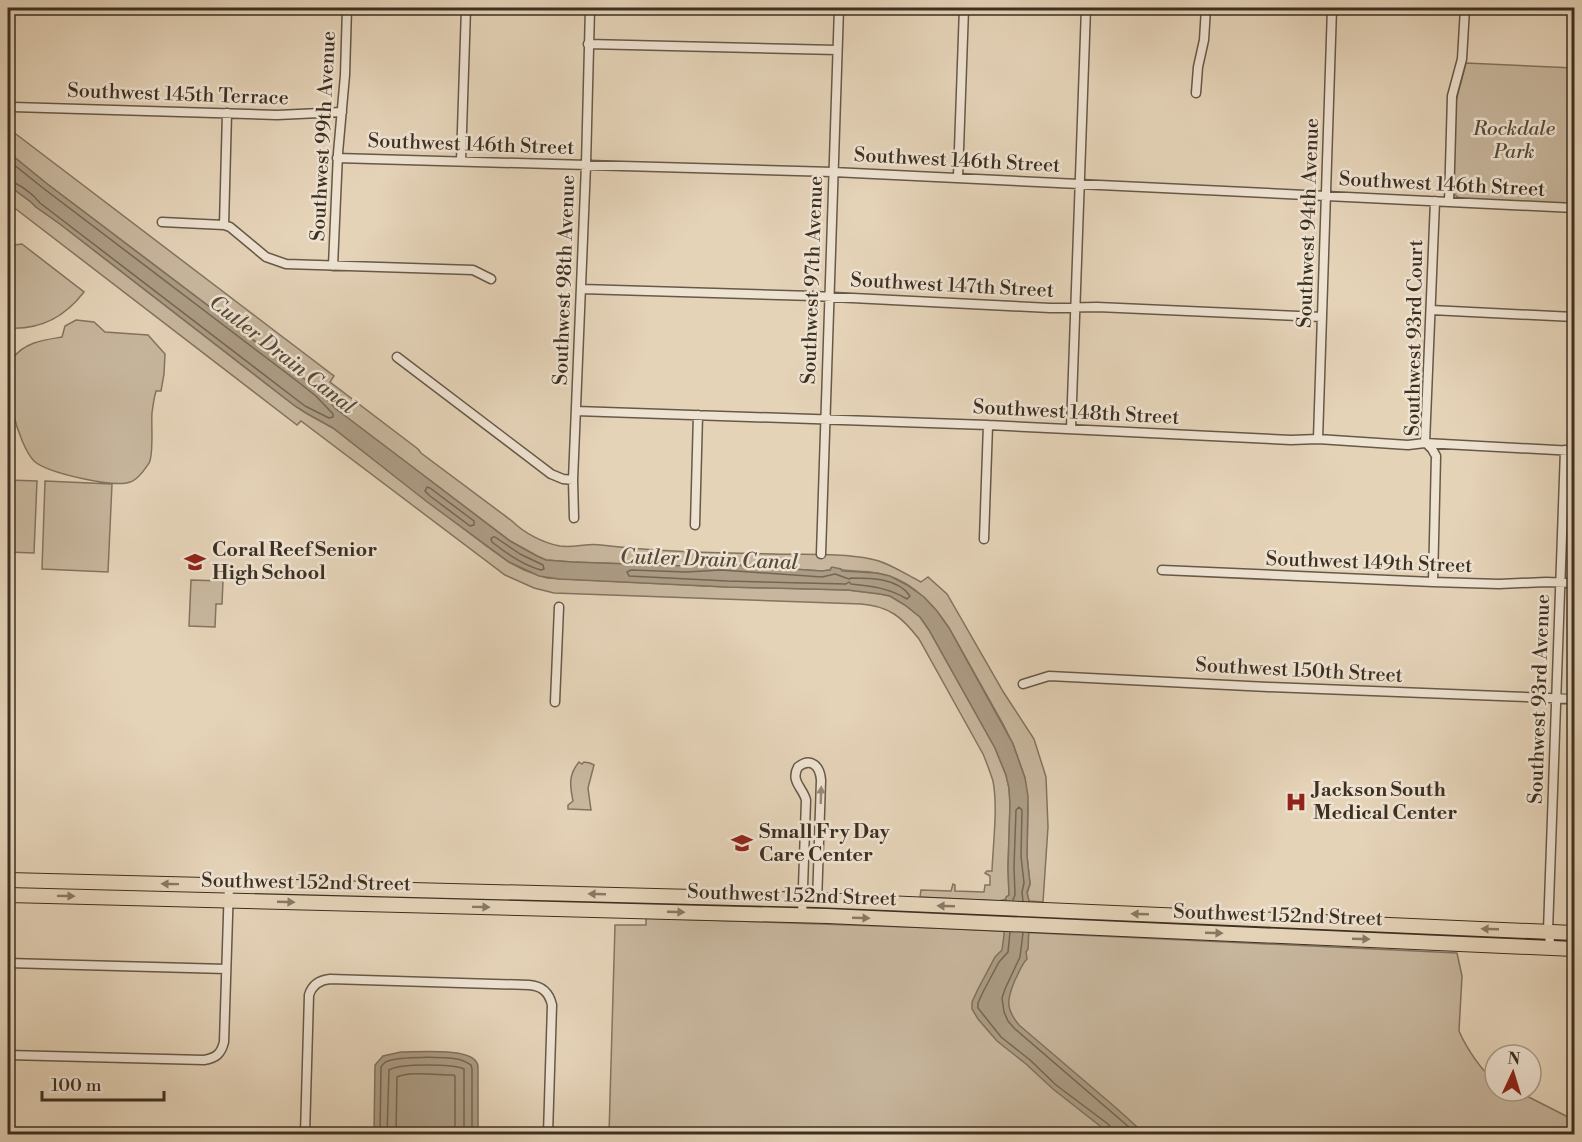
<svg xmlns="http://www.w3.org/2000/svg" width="1582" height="1142" font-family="'Libre Bodoni',serif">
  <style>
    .green { fill: #c8b79e; stroke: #827460; stroke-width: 1.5 }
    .water { fill: #ac9c85; stroke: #7f715d; stroke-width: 1.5 }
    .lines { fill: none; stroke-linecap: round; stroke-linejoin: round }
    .shore { stroke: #746653; stroke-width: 1.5 }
    .minor-casing { stroke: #665947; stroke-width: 11 }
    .primary-casing { stroke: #3c3021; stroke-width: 16 }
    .minor { stroke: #eee2d1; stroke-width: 8 }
    .primary { stroke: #e5d3b8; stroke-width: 14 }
    .oneway { fill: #958979 }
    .oneway2 { fill: #887965 }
    .labels { text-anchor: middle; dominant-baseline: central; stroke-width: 5; stroke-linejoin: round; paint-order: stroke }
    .street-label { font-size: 20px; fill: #3c3021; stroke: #eee2d1 }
    .park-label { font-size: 20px; font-style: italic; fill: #584b3a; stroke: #eee2d1 }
    .poi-label { font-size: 20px; font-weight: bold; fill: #3c3021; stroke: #eee2d1; text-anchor: start }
    .water-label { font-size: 21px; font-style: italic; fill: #584b3a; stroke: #eee2d1 }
  </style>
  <rect width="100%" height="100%" fill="#e5d3b8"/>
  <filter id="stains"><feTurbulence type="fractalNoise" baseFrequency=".00333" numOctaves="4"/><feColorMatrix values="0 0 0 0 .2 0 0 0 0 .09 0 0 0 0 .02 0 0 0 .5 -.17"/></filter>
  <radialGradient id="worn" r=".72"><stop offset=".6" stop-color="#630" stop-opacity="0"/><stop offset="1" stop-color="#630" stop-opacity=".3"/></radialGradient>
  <!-- green -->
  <path class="green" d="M1466 63 1574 68V204L1464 199C1459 198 1455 197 1453 191L1456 101Z
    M8 128 334 376 330 382 418 449 421 453 512 521C524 533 543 543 560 546 574 548 587 543 601 545 659 552 717 553 775 554 806 555 840 553 871 559 888 562 905 574 921 582L928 577 947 594 1004 693 1034 739 1046 777 1048 827 1043 902 1029 901 1027 894 1030 884 1027 856 1028 808 1025 778 1013 744 1003 724 949 628C932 602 909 578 877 573 861 570 846 572 831 568L830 570 822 571 720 564 686 566 572 562 546 560 537 556 510 541 402 459 336 409 320 392 301 376 46 183 8 152Z
    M8 185 31 202 36 207 60 224 295 406 306 413 333 428 485 545 509 562 524 570 547 578 727 587 848 590 880 594 890 596 905 605 920 617 929 630 995 748 1006 775 1009 788 1010 804 1008 868 1009 896 1006 899 999 901 920 897 921 890 951 891 953 884 955 885V891L984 892 985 885H990V876L985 873 987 871H992C993 844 998 807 993 781 990 772 987 763 983 754L919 639C902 617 889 606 861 604L554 593 534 588 505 575 301 421 297 425 8 203Z
    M22 244 84 292C64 318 40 330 8 328V254L14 245Z
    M76 320 94 322 105 332 148 335 165 354 164 374 161 391H156C154 398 153 405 152 413 151 424 154 455 149 463 145 469 138 480 130 482 114 488 47 473 34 461 18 444 0 379 13 358 25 342 44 340 62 337L65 326Z
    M8 480 37 481 34 553 8 552Z
    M45 481 112 484 108 572 42 569Z
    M191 580 223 581 222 604H216L215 627 189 626Z
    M579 762 582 764 584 762 590 763 594 765 588 788 591 810 568 809V805L573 801C570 786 568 775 579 762Z
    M646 918 935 928 1457 953 1462 976 1459 1031C1465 1045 1482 1073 1495 1080V1091H1517L1574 1120V1134H609L615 925H646Z"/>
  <!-- water -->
  <path class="water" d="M8 152 46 183 301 376 320 392 336 409 402 459 510 541 537 556 546 560 572 562 686 566 720 564 822 571 830 570 832 567 841 569 842 571 876 573 890 576 907 585 924 597 937 611 949 628 1013 744 1025 778 1028 796 1027 856 1030 884 1027 892 1030 906 1028 949 1026 952 1027 959C1021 965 1019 973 1015 980 1007 999 1005 1008 1019 1025L1115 1107 1145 1134H1109L1100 1126 1053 1089 1026 1064 997 1041 978 1019 972 1009V1002L978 989 995 957 1002 950 1004 935 1006 897 1009 895 1008 868 1010 804 1009 788 1006 775 995 748 929 630 920 617 905 605 890 596 880 594 848 590 727 587 559 579 539 576 509 562 426 501 333 428 306 413 295 406 60 224 36 207 31 202 8 185Z
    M401 1052C418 1052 463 1048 475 1060 478 1064 478 1065 478 1069V1134H374L375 1065 383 1056Z"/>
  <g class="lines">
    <!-- shore -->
    <path class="shore" d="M8 160 43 188 297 381 316 396 333 414V417L329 418 305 406 40 203C33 194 19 183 8 181
      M427 487 430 488 474 521V525L470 526 430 496 425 491Z
      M493 537H495L520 554 543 565 544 569 541 570C523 565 507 554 492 542L491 539Z
      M631 570 686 572 721 570 822 577 835 574 849 579 851 578C871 578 898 578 910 596L907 599C889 588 871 586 851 584L849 582 846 584 727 581 629 576 627 572Z
      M1013 900 1015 895 1014 867 1016 810 1019 807 1022 810 1021 856 1024 883 1022 892 1023 901
      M1010 932 1008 952 999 962 983 992 978 1003V1008L1001 1037 1030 1060 1056 1085 1108 1124 1112 1129 1113 1134
      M1023 933 1020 957 1005 989 1002 998 1004 1012 1008 1021 1015 1029 1137 1134
      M380 1134 381 1067C384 1063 384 1062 388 1061 400 1056 445 1057 457 1059 463 1060 466 1062 471 1065L472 1069V1134
      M387 1134 389 1070C400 1063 453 1064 464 1069V1134
      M396 1134 397 1077C409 1071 438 1075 453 1075L455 1076V1134"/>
    <defs>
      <path id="minor" d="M588 44 837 50
        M1196 93 1198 67 1204 40 1206 8
        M13 107 277 115 342 112
        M337 158 833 172 1574 208
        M461 161 466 8
        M958 177 964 8
        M1449 202 1452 96 1462 59 1465 8
        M162 222 224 225 230 227 266 257 286 264 473 270 491 279
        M224 225 227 113
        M333 266 338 153 345 75 347 8
        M581 289 813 296 1050 308 1097 307 1322 317
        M1431 310 1574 317
        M397 357 551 474 563 479 573 480
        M576 411 988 425 1291 440 1318 439 1408 445 1425 443 1574 451
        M1071 429 1086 8
        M1318 439 1332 8
        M1425 443 1435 201
        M1426 443 1432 449 1436 456 1433 582
        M574 518 573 480 586 165 590 8
        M695 525 698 415
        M984 539 988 425
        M821 554 839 8
        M1162 570 1433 582 1499 584 1546 582 1574 583
        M1023 684 1049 676 1268 687 1574 699
        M555 702 559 607
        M802 916 806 800C803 788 790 781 798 767 811 757 820 766 821 780L817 903
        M1551 947 1548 931 1565 450
        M8 963 226 969
        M8 1055 204 1060C216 1058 221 1054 224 1042L229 885
        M305 1134 309 995C312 985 320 980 330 979L529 985C542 986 549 992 552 1005L548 1134"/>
      <path id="primary" d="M8 880 817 900 1574 933
        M8 895 827 916 1574 949"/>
    </defs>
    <!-- minor casing -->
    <use href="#minor" class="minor-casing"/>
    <!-- primary casing -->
    <use href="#primary" class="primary-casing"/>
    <!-- minor -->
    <use href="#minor" class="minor"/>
    <!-- primary -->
    <use href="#primary" class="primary"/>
  </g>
  <!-- one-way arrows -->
  <defs><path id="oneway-solid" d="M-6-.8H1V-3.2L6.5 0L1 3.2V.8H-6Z" transform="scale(1.5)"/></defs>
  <use class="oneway" href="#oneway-solid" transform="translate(821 795) rotate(-88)"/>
  <g class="oneway2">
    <use href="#oneway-solid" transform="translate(170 884) rotate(-179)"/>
    <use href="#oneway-solid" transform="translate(597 894) rotate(-178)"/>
    <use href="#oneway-solid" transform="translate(66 896) rotate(1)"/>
    <use href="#oneway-solid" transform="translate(286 902) rotate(2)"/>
    <use href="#oneway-solid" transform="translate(946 906) rotate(-178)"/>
    <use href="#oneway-solid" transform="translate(481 907) rotate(1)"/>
    <use href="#oneway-solid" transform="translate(676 912) rotate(2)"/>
    <use href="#oneway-solid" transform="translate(1140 914) rotate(-178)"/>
    <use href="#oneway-solid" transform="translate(861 918) rotate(2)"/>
    <use href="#oneway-solid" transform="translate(1490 929) rotate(-178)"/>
    <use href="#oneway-solid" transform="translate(1214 933) rotate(2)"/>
    <use href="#oneway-solid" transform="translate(1361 939) rotate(2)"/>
  </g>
  <!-- icons -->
  <defs>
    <symbol id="school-bare" viewBox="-9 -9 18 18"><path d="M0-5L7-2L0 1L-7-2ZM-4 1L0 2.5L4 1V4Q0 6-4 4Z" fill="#8f2418" stroke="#eee2d1" stroke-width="2.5" paint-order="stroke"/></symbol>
    <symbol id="hospital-bare" viewBox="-9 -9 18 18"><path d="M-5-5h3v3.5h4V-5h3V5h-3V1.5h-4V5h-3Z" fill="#8f2418" stroke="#eee2d1" stroke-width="2.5" paint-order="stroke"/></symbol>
  </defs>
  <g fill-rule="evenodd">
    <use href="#school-bare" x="180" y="547" width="30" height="30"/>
    <use href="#hospital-bare" x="1281" y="787" width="30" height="30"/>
    <use href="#school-bare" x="727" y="828" width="30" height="30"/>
  </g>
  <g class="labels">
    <!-- street labels -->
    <g class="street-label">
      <text transform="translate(178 95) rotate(2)">Southwest 145th Terrace</text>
      <text transform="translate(324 136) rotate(-87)">Southwest 99th Avenue</text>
      <text transform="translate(471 145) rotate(2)">Southwest 146th Street</text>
      <text transform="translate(957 161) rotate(3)">Southwest 146th Street</text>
      <text transform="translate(1442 185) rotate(3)">Southwest 146th Street</text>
      <text transform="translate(1309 223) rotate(-88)">Southwest 94th Avenue</text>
      <text transform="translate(565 280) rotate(-88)">Southwest 98th Avenue</text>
      <text transform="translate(813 280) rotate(-88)">Southwest 97th Avenue</text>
      <text transform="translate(952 286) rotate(3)">Southwest 147th Street</text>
      <text transform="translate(1415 338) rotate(-89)">Southwest 93rd Court</text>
      <text transform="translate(1076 413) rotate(3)">Southwest 148th Street</text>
      <text transform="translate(1369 563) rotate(2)">Southwest 149th Street</text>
      <text transform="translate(1299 671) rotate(3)">Southwest 150th Street</text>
      <text transform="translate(1540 699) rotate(-88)">Southwest 93rd Avenue</text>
      <text transform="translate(306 883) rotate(1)">Southwest 152nd Street</text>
      <text transform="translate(792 896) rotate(2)">Southwest 152nd Street</text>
      <text transform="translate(1278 916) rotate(2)">Southwest 152nd Street</text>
    </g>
    <!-- park labels -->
    <g class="park-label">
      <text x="1514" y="129">Rockdale<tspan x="1514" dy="23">Park</tspan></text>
    </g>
    <!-- poi labels -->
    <g class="poi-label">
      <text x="212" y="550">Coral Reef Senior<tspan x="212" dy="23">High School</tspan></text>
      <text x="1313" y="790">Jackson South<tspan x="1313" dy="23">Medical Center</tspan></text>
      <text x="759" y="832">Small Fry Day<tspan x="759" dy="23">Care Center</tspan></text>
    </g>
    <!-- water labels -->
    <g class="water-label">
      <text transform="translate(282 355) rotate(38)">Cutler Drain Canal</text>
      <text transform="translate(709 560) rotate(2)">Cutler Drain Canal</text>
    </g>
  </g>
  <!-- margin -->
  <rect width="1582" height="1142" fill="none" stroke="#e5d3b8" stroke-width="30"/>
  <rect x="9" y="9" width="1564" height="1124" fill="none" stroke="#3c3021" stroke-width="3"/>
  <rect x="15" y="15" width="1552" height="1112" fill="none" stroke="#3c3021" stroke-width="1.5"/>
  <!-- north arrow -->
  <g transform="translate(1513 1073) rotate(4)"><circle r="28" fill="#eee2d1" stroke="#a79b8b" stroke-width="1.5"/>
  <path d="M0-4.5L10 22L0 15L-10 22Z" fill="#8f2418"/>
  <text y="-9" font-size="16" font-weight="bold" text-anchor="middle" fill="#3c3021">N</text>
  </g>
  <!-- scale -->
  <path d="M42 1091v9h122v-9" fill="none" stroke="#3c3021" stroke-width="3"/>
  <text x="51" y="1091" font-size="18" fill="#3c3021" stroke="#eee2d1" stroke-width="4.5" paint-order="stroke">100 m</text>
  <rect width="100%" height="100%" filter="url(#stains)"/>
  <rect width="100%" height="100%" fill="url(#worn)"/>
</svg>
